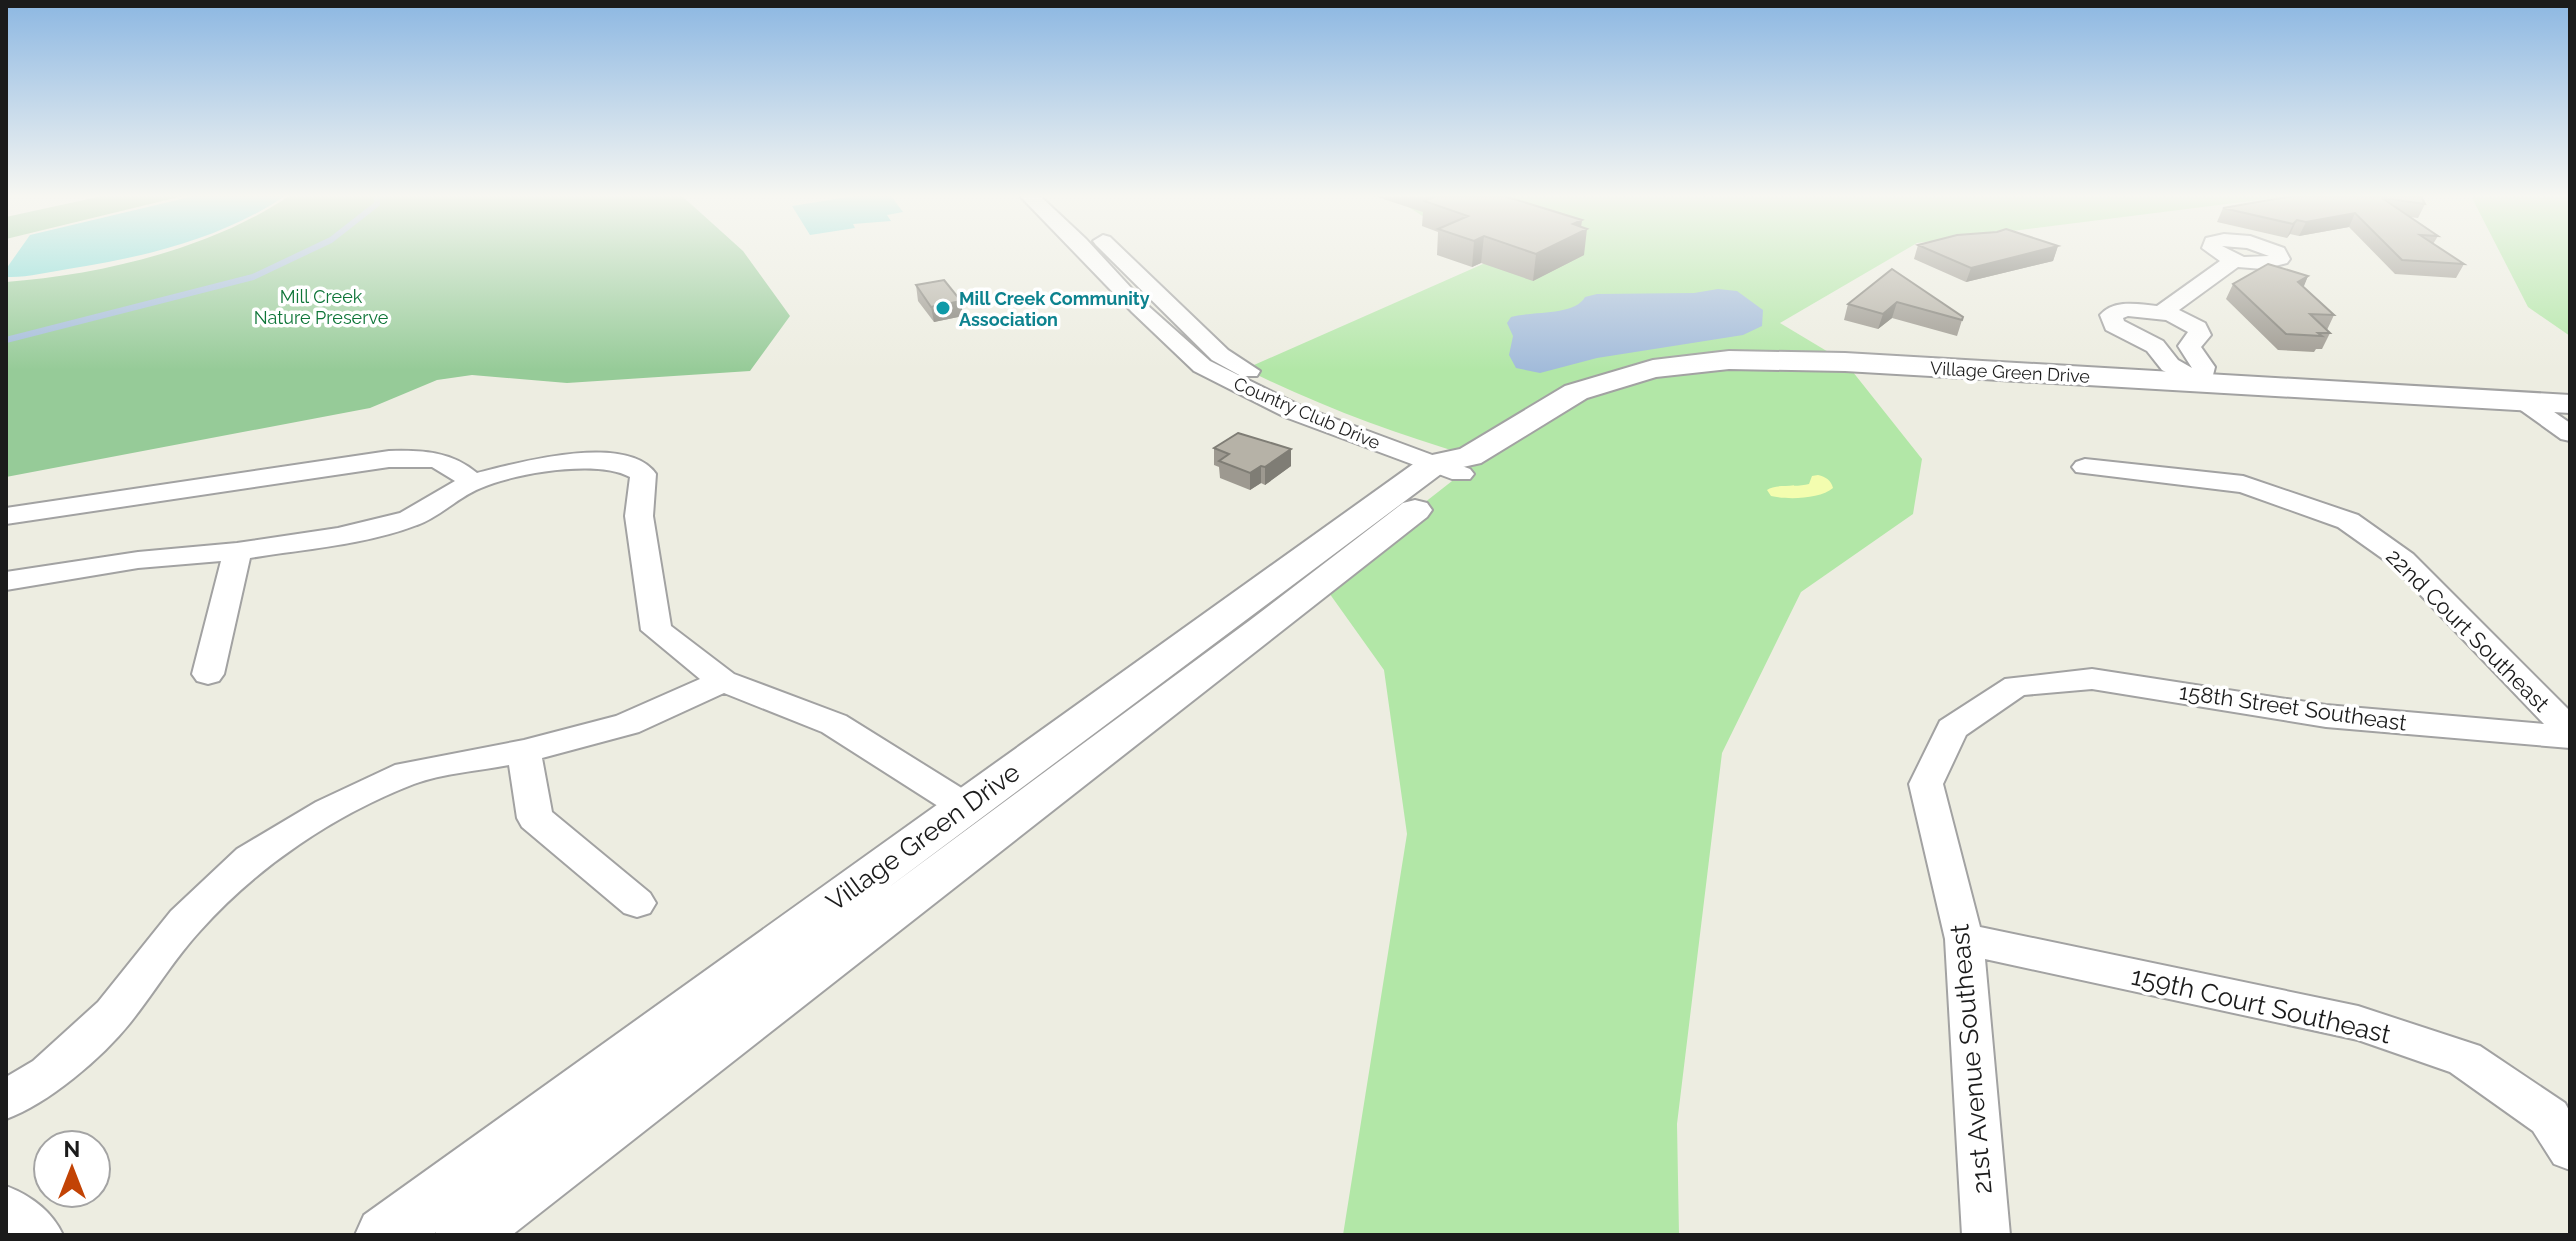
<svg xmlns="http://www.w3.org/2000/svg" width="2576" height="1241" font-family="Raleway,sans-serif">
  <style>
    .grass { fill: #b2e7a7 }
    .forest { fill: #96cb98 }
    .sand { fill: #f3fdaf }
    .pitch { fill: #80dbd6 }
    .water { fill: #a2bbda }
    .lines { fill: none; stroke-linecap: round; stroke-linejoin: round }
    .stream { stroke: #a2bbda; stroke-width: 6 }
    .minor-casing { stroke: #a2a2a2; stroke-width: 4 }
    .tertiary-casing { stroke: #a2a2a2; stroke-width: 4 }
    .minor { fill: #fff; fill-rule: evenodd }
    .tertiary { fill: #fff; fill-rule: evenodd }
    .wall { fill: #9d9990 }
    .shaded-wall { fill: #7f7d75 }
    .building { fill: #b6b2a7; stroke: #7f7d75; stroke-width: 2 }
    .culture-dot { fill: #0f9aa8; stroke: #fff; stroke-width: 3 }
    .labels { text-anchor: middle; dominant-baseline: central; stroke-width: 7; stroke-linejoin: round; paint-order: stroke }
    .far-park-label { font-size: 18px; fill: #0e7538; stroke: #fff }
    .far-culture-label { font-size: 18px; font-weight: bold; fill: #0d838f; stroke: #fff; text-anchor: start }
    .far-street-label { font-size: 18px; fill: #1b1b1b; stroke: #fff }
    .street-label { font-size: 22px; fill: #1b1b1b; stroke: #fff }
    .near-street-label { font-size: 26px; fill: #1b1b1b; stroke: #fff }
  </style>
  <rect width="100%" height="100%" fill="#edede1"/>
  <!-- grass -->
  <path class="grass" d="M1391 196H2290L1917 243 1780 323 1845 362 1922 459 1913 514 1801 592 1722 753 1677 1124 1679 1235H1343L1407 834 1384 670 1322 583 1461 474 1470 456C1393 433 1317 405 1245 369L1492 260Z
    M2471 196H2570V336L2528 307Z"/>
  <!-- forest -->
  <path class="forest" d="M102 196H183L6 239V217Z
    M289 196H682L743 251 790 316 750 371 567 383 472 375 437 380 370 408 6 477V282C99 275 211 249 289 196Z"/>
  <!-- sand -->
  <path class="sand" d="M1818 475C1826 477 1831 480 1833 488 1820 499 1788 500 1771 496L1767 490C1776 483 1796 488 1809 484L1812 476Z"/>
  <!-- pitch -->
  <path class="pitch" d="M194 196H285C219 240 144 257 68 269 48 272 26 278 6 277V269L30 235Z
    M855 196H891L903 212 887 215 891 221 853 224 855 228 810 235 792 206Z"/>
  <!-- water -->
  <path class="water" d="M1718 289 1737 291 1763 310 1762 326 1743 335 1597 358 1540 373 1516 368 1509 355 1513 336 1507 323 1511 317C1531 311 1575 316 1585 297L1597 294 1694 293Z"/>
  <g class="lines">
    <!-- stream -->
    <path class="stream" d="M6 340 253 277 331 240 377 204V196"/>
    <defs>
      <path id="minor" d="M1020 196H1040L1086 239 1146 304 1210 361 1303 407 1470 469 1474 474 1470 479H1452L1285 417 1194 371 1132 312Z
        M2224 234 2250 236 2284 248 2290 259 2287 263 2263 269 2238 267 2179 310 2205 323 2211 335 2201 347 2215 367 2210 387H2194L2162 370 2147 351 2106 330 2100 315C2114 299 2137 304 2157 306L2220 261 2202 248 2206 238ZM2222 246 2247 248 2269 256 2244 257ZM2128 316 2166 320 2188 332 2178 346 2192 368 2178 360 2163 341 2124 321 2123 318Z
        M1103 235 1110 237 1228 350 1260 371 1257 376H1241L1212 360 1096 245 1093 241Z
        M2523 394 2531 396 2570 423V441L2561 439 2515 406 2511 401 2515 396Z
        M389 451C421 450 451 451 477 473 517 463 627 432 656 474L653 516 671 626 734 674 846 716 976 797 982 806 976 815 964 818 952 815 822 732 724 693 639 732 542 758 552 812 650 893 656 903 650 913 637 917 624 913 522 827 517 818 509 765C479 771 443 773 414 784 334 815 257 867 200 931 174 959 154 993 130 1023 102 1058 48 1104 6 1119V1077L33 1061 98 1002 171 911 237 849 316 802 395 765 524 740 616 716 700 679 641 630 625 516 630 477C597 459 515 473 481 488 458 497 440 517 417 525 365 545 305 549 250 558L224 674 219 681 208 684 197 681 192 674 221 561 138 568 6 590V572L138 552 237 543 338 528 400 513 455 481 432 467H389L6 524V508Z
        M2085 459 2243 476 2358 515 2413 554 2570 711V748L2326 727 2092 689 2024 695 1966 735 1943 784 1980 927 2358 1006 2480 1046 2565 1103 2570 1112V1170L2554 1164 2533 1131 2450 1072 2358 1040 1985 959 2010 1235H1962L1945 939 1909 784 1940 721 2005 679 2092 669 2326 705 2544 724 2393 566 2338 527 2240 492 2076 472 2072 467 2076 462Z
        M6 1186C30 1195 52 1211 63 1235H6Z"/>
      <path id="tertiary" d="M1729 351 1845 353 2570 395V413L1845 371 1729 369 1656 377 1587 398 1481 463 1445 471 885 890 1249 621 1403 503 1415 500 1427 503 1432 510 1427 517 512 1235H435L436 1232 433 1235H355L364 1215 1423 457 1460 449 1565 386 1653 360Z"/>
    </defs>
    <!-- minor casing -->
    <use href="#minor" class="minor-casing"/>
    <!-- tertiary casing -->
    <use href="#tertiary" class="tertiary-casing"/>
    <!-- minor -->
    <use href="#minor" class="minor"/>
    <!-- tertiary -->
    <use href="#tertiary" class="tertiary"/>
  </g>
  <!-- wall -->
  <path class="wall" d="M1374 196H1504L1582 220 1581 227 1584 255 1533 281 1481 263 1472 267 1437 255 1438 232 1422 226 1423 212Z
    M2421 196 2425 204 2418 218 2409 217 2438 236 2433 244 2464 264 2456 278 2395 274 2349 227 2299 236 2290 234 2287 238 2217 222 2223 208Z
    M1997 232 2058 246 2053 261 1966 282 1914 259 1918 245Z
    M1892 269 1963 317 1957 336 1892 318 1878 329 1844 320 1848 304Z
    M2308 276 2303 287 2334 315 2327 330 2330 333 2322 349H2316L2314 352 2278 350 2226 299 2233 284Z
    M916 285 963 316 934 322 918 301Z
    M1214 448 1291 466 1265 485 1261 483 1250 490 1220 478 1219 467 1214 465Z"/>
  <!-- shaded-wall -->
  <path class="shaded-wall" d="M2355 213 2349 227 2299 236 2306 222Z
    M1582 220 1580 232 1587 229 1584 255 1533 281 1536 254 1573 224Z
    M2297 220 2290 234 2287 238 2293 224Z
    M1484 236 1481 263 1472 267 1474 241Z
    M2058 246 2053 261 1966 282 1971 268Z
    M2308 276 2302 291 2298 282Z
    M961 301 963 316 934 322 931 307Z
    M1897 302 1892 318 1878 329 1883 314Z
    M1291 449V466L1265 485V467Z
    M1261 466V483L1250 490V473Z"/>
  <!-- building -->
  <path class="building" d="M1436 196H1504L1582 220 1573 224 1587 229 1536 254 1484 236 1474 241 1438 229 1468 216 1424 201Z
    M2293 196H2421L2425 204 2382 198 2438 236 2420 235 2464 264 2402 260 2355 213 2306 222 2297 220 2293 224 2223 208Z
    M2006 229 2058 246 1971 268 1918 245 1957 235 1997 232Z
    M2268 264 2308 276 2298 282 2334 315 2310 314 2330 333H2318L2322 336 2286 334 2233 284Z
    M1892 269 1963 317 1962 320 1897 302 1883 314 1848 304Z
    M944 280 961 301 931 307 916 285Z
    M1238 433 1291 449 1265 467 1261 466 1250 473 1219 461 1229 454 1214 448Z"/>
  <!-- sky -->
  <linearGradient id="sky" x2="0" y2="1"><stop stop-color="#8cb7e2"/><stop offset="0.53" stop-color="#f7f7f2"/><stop offset="1" stop-color="#f7f7f2" stop-opacity="0"/></linearGradient>
  <rect width="2576" height="370" fill="url(#sky)"/>
  <!-- markers -->
  <circle class="culture-dot" cx="943" cy="308" r="8"/>
  <g class="labels">
    <!-- far-park labels -->
    <g class="far-park-label">
      <text x="321" y="296">Mill Creek<tspan x="321" dy="21">Nature Preserve</tspan></text>
    </g>
    <!-- far-culture labels -->
    <g class="far-culture-label">
      <text x="959" y="298">Mill Creek Community<tspan x="959" dy="21">Association</tspan></text>
    </g>
    <!-- far-street labels -->
    <g class="far-street-label">
      <text transform="translate(2010 372) rotate(3)">Village Green Drive</text>
      <text transform="translate(1307 413) rotate(23)">Country Club Drive</text>
    </g>
    <!-- street labels -->
    <g class="street-label">
      <text transform="translate(2468 630) rotate(45)">22nd Court Southeast</text>
      <text transform="translate(2293 707) rotate(8)">158th Street Southeast</text>
    </g>
    <!-- near-street labels -->
    <g class="near-street-label">
      <text transform="translate(923 837) rotate(-36)">Village Green Drive</text>
      <text transform="translate(2261 1005) rotate(13)">159th Court Southeast</text>
      <text transform="translate(1971 1059) rotate(-95)">21st Avenue Southeast</text>
    </g>
  </g>
  <!-- border -->
  <rect width="2576" height="1241" fill="none" stroke="#1b1b1b" stroke-width="16"/>
  <!-- north arrow -->
  <g transform="translate(72 1169)"><circle r="38" fill="#ffffff" stroke="#a4a4a4" stroke-width="2"/>
  <path d="M0-6L14 30L0 20L-14 30Z" fill="#c24305"/>
  <text y="-12" font-size="22" font-weight="bold" text-anchor="middle" fill="#1b1b1b">N</text>
  </g>
</svg>
